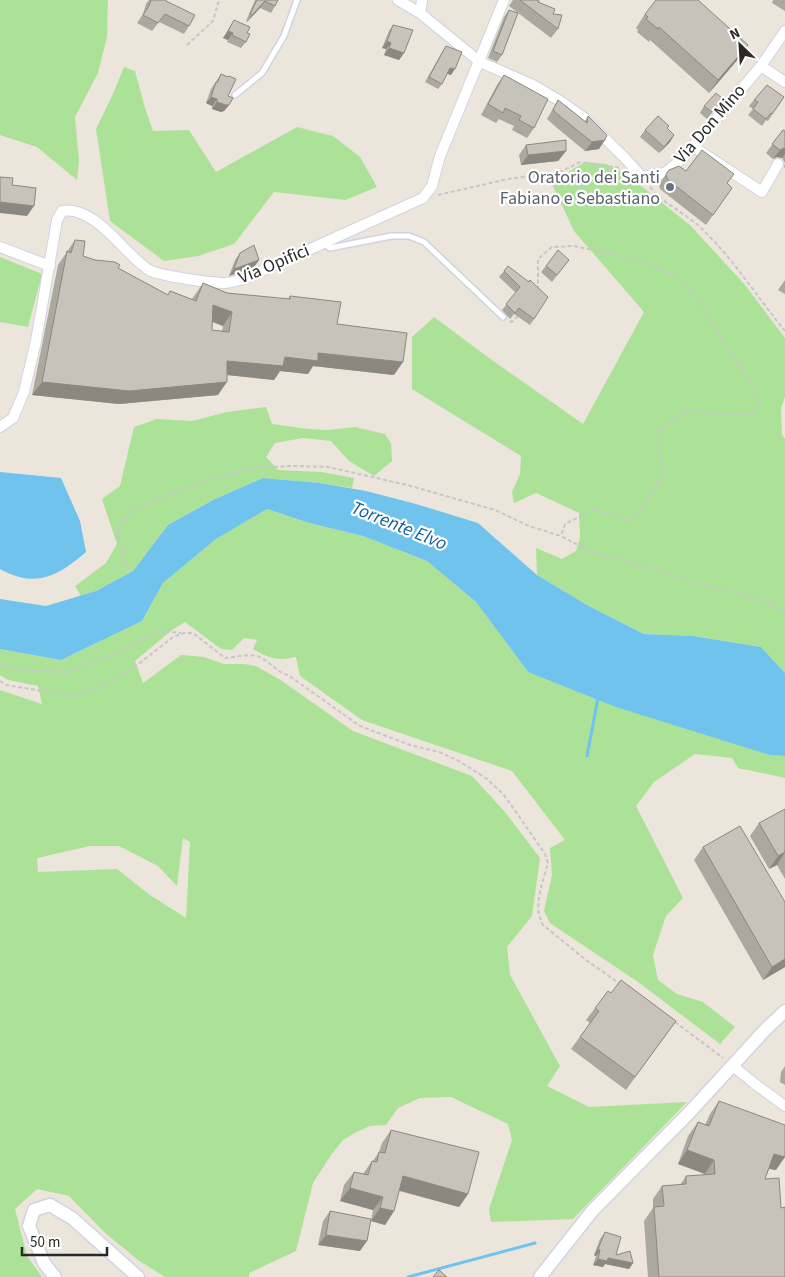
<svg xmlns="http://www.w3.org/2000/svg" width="785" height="1277" font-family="'Source Sans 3',sans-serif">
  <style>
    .green { fill: #ace298; fill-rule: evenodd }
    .water { fill: #6fc3ed }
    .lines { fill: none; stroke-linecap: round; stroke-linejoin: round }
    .stream { stroke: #6fc3ed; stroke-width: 3 }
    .service-casing { stroke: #d0d3e2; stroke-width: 8 }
    .minor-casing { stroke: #d0d3e2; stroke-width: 12 }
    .tertiary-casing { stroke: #d0d3e2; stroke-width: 15 }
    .path { stroke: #c7c7c7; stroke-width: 2; stroke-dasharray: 4 2.5; stroke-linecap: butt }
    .service { stroke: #fff; stroke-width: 5 }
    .minor { stroke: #fff; stroke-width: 10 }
    .tertiary { stroke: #fff; stroke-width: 12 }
    .wall { fill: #aba8a0; fill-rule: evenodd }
    .shaded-wall { fill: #8b8882 }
    .building { fill: #c7c3ba; stroke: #8b8882; fill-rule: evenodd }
    .worship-dot { fill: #6b7280; stroke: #fff; stroke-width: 2 }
    .labels { text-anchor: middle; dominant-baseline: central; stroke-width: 4.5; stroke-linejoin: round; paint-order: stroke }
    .street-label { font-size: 18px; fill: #292929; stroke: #fff }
    .worship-label { font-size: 18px; fill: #5b616d; stroke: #fff; text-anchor: end }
    .water-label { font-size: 19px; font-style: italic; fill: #0f5f98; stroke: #fff }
  </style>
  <rect width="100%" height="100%" fill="#ebe5db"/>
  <!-- green -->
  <path class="green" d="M0 0H108L107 37 98 73 75 117 79 161 77 180 37 147 0 135Z
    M124 67 135 71 145 108 153 131 189 130 216 172 297 127 333 136 360 157 377 187 345 200 274 192 234 244 198 256 164 261 110 221 96 129 112 96Z
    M585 162 606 164 626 174 691 226 745 285 785 338V397L781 408 782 435 785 439V673L761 647 693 636 645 634 587 605 537 575 536 548 562 559 576 551 580 538 579 513 536 493 514 503 512 492 520 474 521 456 412 389V337L434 317 489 358 583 424 644 312 574 231 551 182Z
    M0 257 42 274 28 327 0 322Z
    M266 407 272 424 308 429 328 430 355 427 385 434 391 443 392 461 374 476 349 461 331 441 303 438 275 443 266 457 278 470 321 472 354 478 352 488 320 483 263 478 213 500 168 525 133 571 96 591 81 596 75 586 106 563 117 544 102 499 120 486 134 427 157 419 192 421 227 412Z
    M267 509 309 523 363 536 427 561 476 602 528 672 770 755 785 756V778L738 768 732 758 695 754 654 782 636 806 683 898 666 916 653 955 658 980 677 994 703 1002 735 1027 720 1044 638 982 550 923 544 911 552 875 550 848 565 840 512 771 362 720 300 676 296 657C278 661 269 659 253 649L257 640 244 638 232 650 221 649 185 622 172 630 135 661 143 683 181 655 204 657 224 664H244L256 666 282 681 353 731 472 776 505 812 540 858 532 916 507 947 510 975 560 1066 547 1086 589 1107 687 1102 573 1219 491 1222 489 1209 512 1140 508 1124 451 1097 420 1098 398 1108 386 1125 370 1126 355 1133 343 1140 331 1155 313 1183 296 1251 249 1273V1277H165L138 1260 104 1232 69 1196 37 1189 15 1209 27 1256 42 1277H0V690L42 704 38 686 8 680 0 675V649L61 660 142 621 163 583 216 539ZM183 838 190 842 186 918 150 895 117 869 38 872 37 858 90 846H119L158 866 177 886Z"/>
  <!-- water -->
  <path class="water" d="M0 472 61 478 80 521 86 552C58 576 36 589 0 569Z
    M263 478 320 483 366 491 416 504 478 523 537 575 587 605 644 634 693 636 761 647 785 673V756L770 755 616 707 528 672 476 602 427 561 363 536 309 523 267 509 216 539 163 583 142 621 61 660 0 649V599L46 606 96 591 133 571 168 525 213 500Z"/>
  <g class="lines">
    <!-- stream -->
    <path class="stream" d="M587 756 598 698
      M408 1277 535 1243"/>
    <defs>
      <path id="service" d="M235 95 262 73 284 36 297 0
        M322 243 330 248 391 236H409L424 242 503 317"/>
      <path id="minor" d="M398 0 420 13 480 62 533 85 560 101 583 117 625 158 642 177 665 173 683 158 761 66 785 31
        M420 13 422 0
        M761 66 785 82
        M692 146 762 192 778 164
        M0 247 50 266
        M0 427 13 418 24 392 36 341 57 220 62 211C95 205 124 254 149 270 160 276 211 283 225 283 231 283 238 280 244 279L423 198 432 186 440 156 504 0
        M733 1066 755 1084 785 1106"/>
      <path id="tertiary" d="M55 1277 44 1263 29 1226 34 1210 50 1205 72 1218 138 1277
        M540 1277 593 1210 688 1114 764 1031 785 1011"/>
    </defs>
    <!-- service casing -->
    <use href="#service" class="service-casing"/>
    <!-- minor casing -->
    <use href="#minor" class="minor-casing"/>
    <!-- tertiary casing -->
    <use href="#tertiary" class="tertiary-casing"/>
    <!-- path -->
    <path class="path" d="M187 45 213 21 219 0
      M650 187C664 204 685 213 701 228 733 258 757 297 785 331
      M438 195 508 179 560 172 580 162 620 168
      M538 290V259L552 247 574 246 634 259 674 274 693 292 750 384 760 405 751 415 718 414 688 410 661 428 658 443 663 474 644 506 631 521 595 509 565 524 561 536
      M510 321 512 322 518 316
      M128 569 118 534 119 525 134 509 197 484 250 468 293 466 328 467 407 485 495 510 529 526 561 536 591 552 655 569 699 584 756 598 785 611
      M0 664 21 670 68 672 122 651 159 631 181 633
      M0 681 6 685 73 696 82 692 98 688 131 670 173 637 184 633H193L225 658C235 657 247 654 257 656 269 660 276 672 288 675L360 726 410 745 439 752 459 761 487 779 503 794 514 809 545 854 548 863C543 882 532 907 543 925L586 960 620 984
      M675 1022 723 1058"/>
    <!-- service -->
    <use href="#service" class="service"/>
    <!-- minor -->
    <use href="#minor" class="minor"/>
    <!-- tertiary -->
    <use href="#tertiary" class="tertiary"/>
  </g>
  <!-- wall -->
  <path class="wall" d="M149 0H166V1L189 26 184 34 159 22 152 31 137 23 143 14 146 4Z
    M255 0H278L275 6 271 13 260 8 247 22 246 21Z
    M513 0H539L538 2 553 14 558 29 551 38 509 6Z
    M773 0H785V11L772 3Z
    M509 10 502 55 497 62 488 58 504 17Z
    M645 14 739 58 709 93 650 40 649 42 637 32 638 30 636 28Z
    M234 20 247 33 246 42 241 48 227 42 228 40 223 38Z
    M393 25 404 53 399 60 384 55 386 49 382 48 389 31Z
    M446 46 451 75 447 74 442 84 438 89 425 82 442 52Z
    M221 74 228 96 229 105 224 111 221 112 212 109V106L206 103 211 89Z
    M504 75 534 128 527 138 512 130 514 126 499 119 496 123 481 115 497 85Z
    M784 97 768 121 766 120 762 126 748 115 753 109 749 106 754 100Z
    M723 99 707 119 700 113 704 106Z
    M558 100 585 121 588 116 599 149 585 151 556 127 547 119Z
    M667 128 674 135 670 142 659 153 640 137 645 130Z
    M783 130 785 131V168L784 167 785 163 782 158 777 157 773 159 766 153Z
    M526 145 566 151 558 161 521 165 519 155Z
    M669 170 734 174 727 183 732 188 706 225 660 189 659 184Z
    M75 240 83 256 118 268 168 295 170 291 192 299 203 283 227 293 288 299 290 296 337 324 394 375 313 366 308 374 280 371 274 380 227 375 218 395 119 404 32 395 58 265ZM212 322 223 326 222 331 212 330Z
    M240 253 259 260 254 267 229 276 235 260Z
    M569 260 552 282 541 272 546 266Z
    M504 271 528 282 530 280 534 319 530 325 514 314 510 319 502 310 516 293 499 277Z
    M785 280V294L778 290Z
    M785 809V879L777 865 769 869 750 836 759 823Z
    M703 847 785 902V967L763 980 694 860Z
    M611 993 676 1021 626 1090 571 1049 590 1023 586 1020 595 1008Z
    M785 1066V1085L780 1082 781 1072Z
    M719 1101 776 1170 769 1169 765 1179 785 1277H648L644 1221 653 1208V1199L662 1186 680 1185 686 1176 705 1175V1174L678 1164 688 1136 698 1122 705 1125 710 1114Z
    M391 1130 468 1194 459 1207 399 1191 394 1211 385 1225 371 1221 373 1210 340 1201 344 1185 354 1172 363 1174 372 1161H373L379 1152 382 1143Z
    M330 1211 360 1251 318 1245 323 1221Z
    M605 1232 616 1255 633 1263 629 1269 605 1264 603 1267 593 1265 596 1256 594 1255 600 1239Z"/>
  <!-- shaded-wall -->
  <path class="shaded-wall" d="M265 1 260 8 247 22 252 15Z
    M228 31 233 33 228 40 223 38Z
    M387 41 391 43 386 49 382 48Z
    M748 45 739 58 709 93 718 80Z
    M389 48 404 53 399 60 384 55Z
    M450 68 455 69 451 75 446 73Z
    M211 97 217 99 212 106 206 103Z
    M217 102 229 105 224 111 221 112 212 109Z
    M674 135 670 142 659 153Z
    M605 140 599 149 585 151 592 142Z
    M784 148 785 149V154L782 158 777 157 773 159 780 150Z
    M566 151 558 161 521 165 528 155Z
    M0 202 34 206 27 216 0 213Z
    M259 260 254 267 229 276 234 269Z
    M213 305 232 312 223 326 204 318Z
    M318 353 403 362 394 375 313 366 308 374 280 371 274 380 217 374 227 361 285 357Z
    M42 382H227L218 395 119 404 32 395Z
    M785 852 777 865 769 869 778 856Z
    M785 959V967L763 980 772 967Z
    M687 1150 714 1160 705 1174 678 1164Z
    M774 1154 785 1157 776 1170 765 1168Z
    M403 1176 468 1194 459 1207 394 1189Z
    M350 1188 383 1197 373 1210 340 1201Z
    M380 1208 394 1211 385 1225 371 1221Z
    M326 1235 367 1241 360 1251 318 1245Z
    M598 1249 600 1250 596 1256 594 1255Z
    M608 1258 633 1263 629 1269 605 1264 603 1267 593 1265 598 1259Z"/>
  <!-- building -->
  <path class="building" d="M151 0H166V1L195 15 189 26 165 14 158 23 143 15 149 6Z
    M257 0H278L275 6 265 1 252 15 250 14Z
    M520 0H539L538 2 555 9 553 14 562 15 558 29Z
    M656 0H698L748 45 718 80 659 27 658 29 646 19 648 17 645 14Z
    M509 10 518 13 502 55 493 51Z
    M234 20 250 27 247 33 250 34 246 42 232 35 233 33 228 31Z
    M393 25 413 30 404 53 389 48 391 43 387 41Z
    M446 46 462 52 455 69 450 68 442 84 429 77Z
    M221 74 228 77 229 76 236 79 228 96 233 98 229 105H226L217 102V99L211 97 216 82 217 83Z
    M504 75 548 99 534 128 519 120 521 116 505 108 503 113 488 104Z
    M767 85 784 97 772 114 771 113 766 119 753 109 758 102 754 100Z
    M716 93 723 99 712 112 704 106Z
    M558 100 587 123 588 116 607 135 605 140 592 142 562 118 553 110Z
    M658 116 669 126 667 128 674 135 664 147 645 130Z
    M783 130 785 131V149L784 148 780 150 772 144Z
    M566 140V151L528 155 526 145Z
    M702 150 734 174 727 183 732 188 713 215 667 179 666 174 669 170 679 166 686 171Z
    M0 177 13 178 12 185 36 188 34 206 0 202Z
    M75 240 85 241 83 256 95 260 115 262 120 265 118 268 168 295 170 291 196 301 203 283 227 293 290 299V296L341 302 337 324 407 333 403 362 318 353V361L285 357 283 366 227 361V382L129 391 42 382 67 251 71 253ZM213 305 232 312 229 332 212 330Z
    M254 245 259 260 234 269 240 253Z
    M558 250 569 260 557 275 546 266Z
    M508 266 529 282 530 280 548 297 534 319 519 308 515 313 506 304 520 287 504 271Z
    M785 809V852L778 856 759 823Z
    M740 826 785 902V959L772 967 703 847Z
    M621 980 676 1021 635 1077 580 1037 599 1011 595 1008 608 991 611 993Z
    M719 1101 785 1125V1157L774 1154 765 1179 779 1178 781 1208 785 1207V1277H659L654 1207 664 1206 662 1186 686 1184V1176L715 1174 714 1160 687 1150 698 1122 709 1126Z
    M391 1130 479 1152 468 1194 403 1176 394 1211 380 1208 383 1197 350 1188 354 1172 368 1175 372 1161 377 1162 379 1152 385 1153Z
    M330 1211 371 1219 367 1241 326 1235Z
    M605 1232 621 1237 616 1255 630 1251 633 1263 608 1258 607 1261 598 1259 600 1250 598 1249Z
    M439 1270 447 1277H433Z"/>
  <!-- markers -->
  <circle class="worship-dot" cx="670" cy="187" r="5"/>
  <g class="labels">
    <!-- street labels -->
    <g class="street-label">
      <text transform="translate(710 124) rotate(-49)">Via Don Mino</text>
      <text transform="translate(274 264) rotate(-23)">Via Opifici</text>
    </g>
    <!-- worship labels -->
    <g class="worship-label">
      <text x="660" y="177">Oratorio dei Santi<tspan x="660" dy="21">Fabiano e Sebastiano</tspan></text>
    </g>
    <!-- water labels -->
    <g class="water-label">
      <text transform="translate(399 526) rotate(22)">Torrente Elvo</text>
    </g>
  </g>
  <!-- north arrow -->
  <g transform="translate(740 45) rotate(335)" stroke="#ffffff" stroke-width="4" paint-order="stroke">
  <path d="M0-4L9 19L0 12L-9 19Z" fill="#292929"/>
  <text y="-8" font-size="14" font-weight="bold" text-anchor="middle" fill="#292929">N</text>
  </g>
  <!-- scale -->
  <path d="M22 1247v8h85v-8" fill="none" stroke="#292929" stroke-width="2.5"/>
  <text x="30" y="1247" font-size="15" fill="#292929" stroke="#ffffff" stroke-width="4" paint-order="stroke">50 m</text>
</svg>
